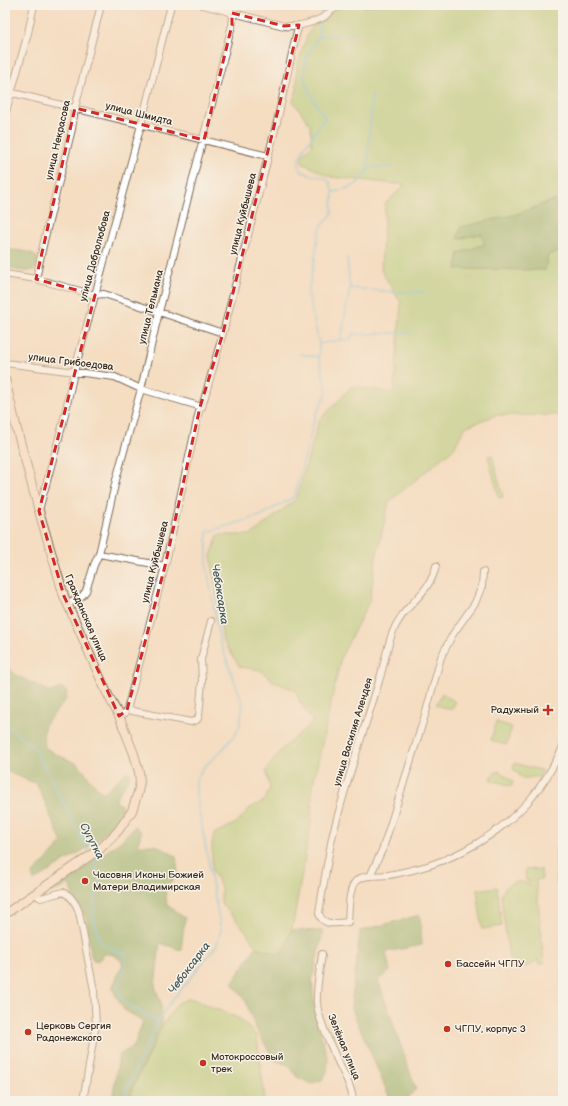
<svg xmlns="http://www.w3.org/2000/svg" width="568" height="1106" font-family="'Balsamiq Sans',sans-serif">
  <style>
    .green { fill: #aacf79; stroke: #727c4c }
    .forest { fill: #87b269; stroke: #616e44 }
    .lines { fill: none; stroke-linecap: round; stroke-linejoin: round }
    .stream { stroke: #62c0e0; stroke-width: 1.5 }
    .minor-casing { stroke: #7c6957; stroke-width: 8 }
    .secondary-casing { stroke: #7c6957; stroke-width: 10 }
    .minor { stroke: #fff; stroke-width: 6 }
    .secondary { stroke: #fce5d0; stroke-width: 8 }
    .marked { fill: none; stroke: #d62828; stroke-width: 3; stroke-dasharray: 8 5; stroke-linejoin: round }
    .poi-dot { fill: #c8321e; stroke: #f7f3e8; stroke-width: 1.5 }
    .labels { text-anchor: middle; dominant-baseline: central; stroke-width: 3; stroke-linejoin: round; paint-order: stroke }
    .street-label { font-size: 10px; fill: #3b2a1e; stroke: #f7f3e8 }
    .poi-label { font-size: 10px; fill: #3b2a1e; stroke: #f7f3e8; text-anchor: start }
    .water-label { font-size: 11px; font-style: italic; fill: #475758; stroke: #f7f3e8 }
  </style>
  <rect width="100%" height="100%" fill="#f7f3e8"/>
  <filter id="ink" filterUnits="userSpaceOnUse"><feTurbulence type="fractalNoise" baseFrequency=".025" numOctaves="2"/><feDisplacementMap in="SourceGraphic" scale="8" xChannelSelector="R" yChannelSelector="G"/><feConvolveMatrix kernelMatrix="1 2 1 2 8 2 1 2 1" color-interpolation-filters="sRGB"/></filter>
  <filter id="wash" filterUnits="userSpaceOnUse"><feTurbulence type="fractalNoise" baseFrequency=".012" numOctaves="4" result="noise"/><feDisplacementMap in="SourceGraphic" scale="16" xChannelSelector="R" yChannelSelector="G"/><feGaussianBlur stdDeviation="0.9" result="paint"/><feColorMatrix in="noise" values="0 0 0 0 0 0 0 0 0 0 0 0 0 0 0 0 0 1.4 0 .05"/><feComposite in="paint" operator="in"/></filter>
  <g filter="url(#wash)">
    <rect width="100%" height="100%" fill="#f4ddc1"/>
    <!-- green -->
    <path class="green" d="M327 5H563V223L554 200 517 214 482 234 485 245 459 253 456 269 545 270 548 255 563 250V415H496L465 427 454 448 389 502 376 558 370 600 341 657 312 789 311 822 292 930 281 955 256 947 245 930 221 903V887L212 870V844L214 834 238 822 250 808 264 801 270 789 266 771 275 758 283 748 313 722 300 702 296 691 273 681 260 670 240 667 223 641 211 556 218 535H251L296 499 319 421 352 386 394 393 401 303 381 270 385 204 405 185 331 177 302 163V155L312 145 310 125 293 101 297 90V66L308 33 315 25 330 17Z
      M492 455 503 497 499 498 488 456Z
      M442 693 455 702 452 710 436 705Z
      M496 722 512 727 506 745 491 740Z
      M514 763 543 771 540 777C530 775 522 784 517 771H515L513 769Z
      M499 771 513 781 512 786 491 780 493 774Z
      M556 851 563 853V886L557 885Z
      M541 869 542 879 536 880 544 964H538V959C530 969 517 969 509 958L501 896C506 882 517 878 529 885V880L526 881 525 870Z
      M497 887 502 926 482 929 477 890Z
      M190 998 240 1019 257 1036 265 1101H130L132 1089 162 1026 178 1003Z"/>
    <!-- forest -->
    <path class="forest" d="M555 200 563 223V250L548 255 545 270 456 269 459 253 485 244 481 234 457 239 461 227 517 214Z
      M5 250C13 250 37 250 38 260 39 264 36 267 34 270 23 273 16 270 5 266Z
      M5 665 16 675 50 692 62 688 67 692 66 699 45 725 43 736 45 747 55 754 78 764 100 791 105 792 126 772 129 773 130 777 116 798V801L122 806 119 817 96 842 34 881 32 875 62 843 37 784 5 771Z
      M135 826 141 832 138 845H156L176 856 178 874 165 888 167 905 185 918 181 950 160 943 155 986 161 1003 162 1026 132 1089 130 1101H112L119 1055 134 1046 143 1021 124 1010 112 988 123 964C120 958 110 951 103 955 102 957 100 959 99 960L94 961 91 956 87 920 74 897 69 884H67L63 888 50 893 49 891 50 889 73 875 120 842Z
      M420 915 422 945 386 952 390 971 378 980 416 1089 405 1101H391L351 1007 360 931Z
      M292 930 323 931 312 981 316 1019 328 1059 327 1072 322 1080 311 1084 297 1077 288 1065 274 1060 255 1027 245 999 232 983 256 947 281 955Z"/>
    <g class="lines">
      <!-- stream -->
      <path class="stream" d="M321 17 322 5
        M319 36 357 34
        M367 173 372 94
        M334 192C356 187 358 185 371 167H392
        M350 288 395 292H425
        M341 340H350L353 334 412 333
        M319 344 341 340 350 288 347 257
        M299 354 319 357
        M5 724 35 749 89 852
        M92 859 97 868 99 880 93 913 99 940 105 946 125 954 126 961 117 988 124 1002 158 1022
        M124 1101 127 1088 158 1022 167 1007 217 945 221 930 196 795V780L203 768 223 749 237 732 240 723 243 704 220 642 207 568V532L260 516 294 497 315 417 327 392 319 357V344L308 292 315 258 318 235 322 225 332 214 333 192 330 183 327 179 323 177 310 175 303 172 300 169 299 164V158L305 147 325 118 312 97 304 79 306 57 319 36 320 21"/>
    </g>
  </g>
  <g filter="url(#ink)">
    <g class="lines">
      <defs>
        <path id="minor" d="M203 5 284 26C297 27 312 23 324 17 327 15 330 11 334 9 338 6 343 6 349 5
          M359 5H369
          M5 91 268 156
          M5 115 28 33 34 5
          M5 274 36 279 95 295 104 294 223 333
          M36 279 44 241 72 129 75 108 101 5
          M5 363 115 377 141 389 202 407 223 333 277 122 296 35 299 25
          M39 510 63 423 74 372 84 336 141 125 171 5
          M99 554 165 566
          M436 566C430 595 402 605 392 634 387 648 384 663 380 678 364 731 345 784 332 838 327 863 323 888 319 913 322 927 337 923 348 922 349 912 348 888 356 881 364 874 378 876 388 875 396 874 404 872 412 870 457 860 503 832 533 796 545 781 555 764 563 747
          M68 604 82 596 86 591 94 565 99 554 116 480 141 389 159 312 232 25 233 18 229 5
          M127 710 191 722 197 720 199 716 202 681 201 659 211 621
          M119 716 124 714 127 710 165 566 200 407
          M370 876 383 848 426 712 441 657 453 634 475 603 482 586 483 572
          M35 893 39 897 41 898 63 892C72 896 76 903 79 912L94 991 96 1024 83 1101
          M322 954C320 970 316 987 317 1003 318 1017 329 1042 335 1055 341 1070 352 1085 353 1101"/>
        <path id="secondary" d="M5 379 17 430 39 511 64 596 106 691 119 716 134 754 139 772 140 782 138 792 132 811 118 831 100 849 5 914"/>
      </defs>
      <!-- minor casing -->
      <use href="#minor" class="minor-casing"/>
      <!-- secondary casing -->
      <use href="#secondary" class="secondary-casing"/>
      <!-- minor -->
      <use href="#minor" class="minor"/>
      <!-- secondary -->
      <use href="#secondary" class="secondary"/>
    </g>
  </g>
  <!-- marked area -->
  <path d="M0 0H568V1106H0ZM232 13 284 26 299 25 223 333 200 407 165 566 127 710 119 716 64 596 39 511 95 295 36 279 75 108 204 140 232 25Z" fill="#f4ddc1" fill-opacity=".55" fill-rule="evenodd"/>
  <path class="marked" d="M232 13 284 26 299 25 223 333 200 407 165 566 127 710 119 716 64 596 39 511 95 295 36 279 75 108 204 140 232 25Z"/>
  <!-- markers -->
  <g class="poi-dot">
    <path d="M546 704h4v4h4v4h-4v4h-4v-4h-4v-4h4z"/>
    <circle cx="85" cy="881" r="4"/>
    <circle cx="448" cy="964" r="4"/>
    <circle cx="447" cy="1029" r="4"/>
    <circle cx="28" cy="1032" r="4"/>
    <circle cx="203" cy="1063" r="4"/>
  </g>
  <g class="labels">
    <!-- street labels -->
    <g class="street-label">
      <text transform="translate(139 114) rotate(14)">улица Шмидта</text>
      <text transform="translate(58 140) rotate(-77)">улица Некрасова</text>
      <text transform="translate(243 214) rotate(-76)">улица Куйбышева</text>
      <text transform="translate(95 256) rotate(-75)">улица Добролюбова</text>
      <text transform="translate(151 307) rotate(-76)">улица Тельмана</text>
      <text transform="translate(71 362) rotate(7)">улица Грибоедова</text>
      <text transform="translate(155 562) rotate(-76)">улица Куйбышева</text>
      <text transform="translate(86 618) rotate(67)">Гражданская улица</text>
      <text transform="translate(353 732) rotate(-73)">улица Василия Алендея</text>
      <text transform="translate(344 1047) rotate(68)">Зелёная улица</text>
    </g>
    <!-- poi labels -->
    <g class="poi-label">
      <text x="539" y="710" text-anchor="end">Радужный</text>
      <text x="93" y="875">Часовня Иконы Божией<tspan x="93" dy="12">Матери Владимирская</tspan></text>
      <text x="456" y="964">Бассейн ЧГПУ</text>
      <text x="36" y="1026">Церковь Сергия<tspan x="36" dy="12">Радонежского</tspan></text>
      <text x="455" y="1029">ЧГПУ, корпус 3</text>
      <text x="211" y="1057">Мотокроссовый<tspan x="211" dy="12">трек</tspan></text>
    </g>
    <!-- water labels -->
    <g class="water-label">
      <text transform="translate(220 594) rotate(81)">Чебоксарка</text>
      <text transform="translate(92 841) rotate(62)">Сугутка</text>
      <text transform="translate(189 968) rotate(-53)">Чебоксарка</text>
    </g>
  </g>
  <!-- margin -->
  <rect width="568" height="1106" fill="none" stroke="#f7f3e8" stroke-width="20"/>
</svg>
